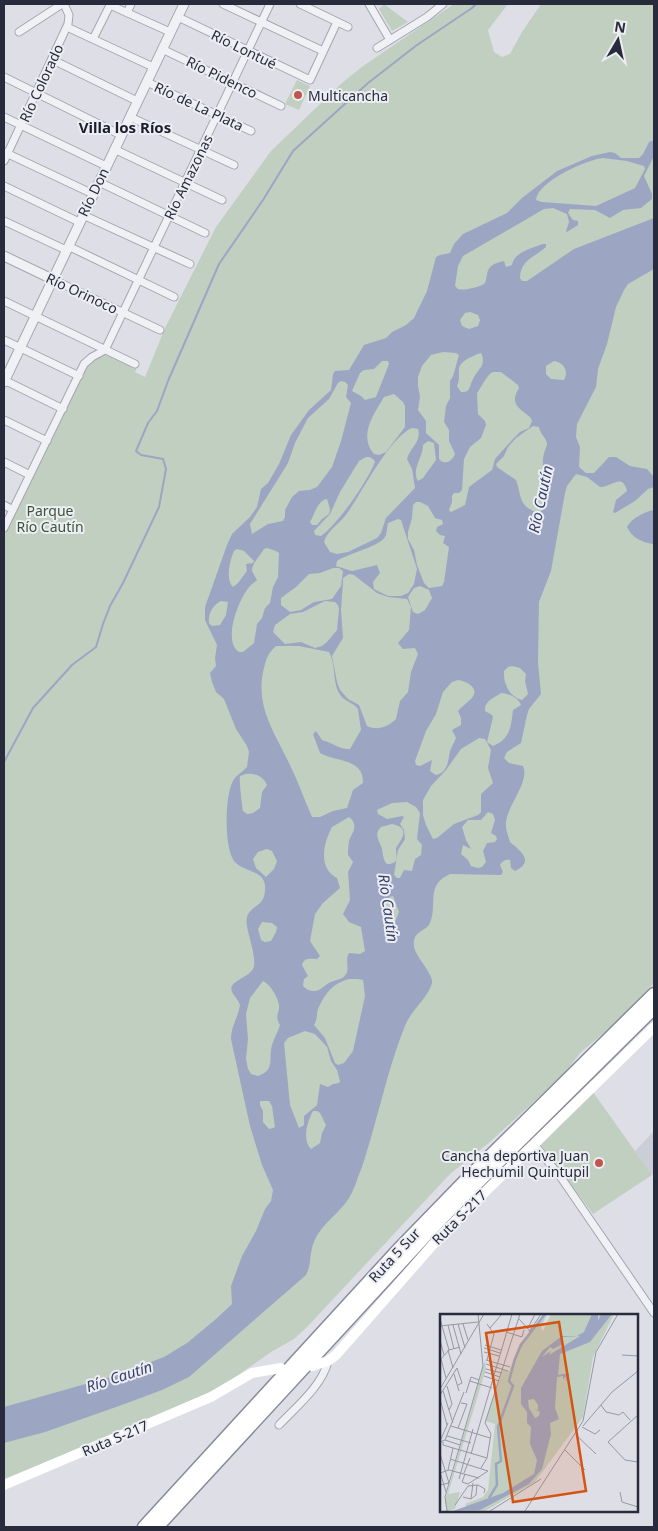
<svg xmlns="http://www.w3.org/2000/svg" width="658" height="1531" font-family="'Noto Sans',sans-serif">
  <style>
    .built { fill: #ccced7 }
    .green { fill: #c0cfc0 }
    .water { fill: #9ca6c3; fill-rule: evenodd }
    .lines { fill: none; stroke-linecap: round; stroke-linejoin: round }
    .stream { stroke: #9ca6c3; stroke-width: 2 }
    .minor-casing { stroke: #a4a5af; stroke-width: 9 }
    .tertiary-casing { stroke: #a4a5af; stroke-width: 11 }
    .motorway-casing { stroke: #878a9b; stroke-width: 15 }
    .minor { stroke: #f0f1f5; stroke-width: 7 }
    .tertiary { stroke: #f0f1f5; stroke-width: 9 }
    .secondary { stroke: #fff; stroke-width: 10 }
    .motorway { stroke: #fff; stroke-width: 12 }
    .poi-dot { fill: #c1564d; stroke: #edeef4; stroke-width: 2 }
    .labels { text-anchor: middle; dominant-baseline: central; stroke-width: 4; stroke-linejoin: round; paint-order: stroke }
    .street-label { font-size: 14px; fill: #282b3b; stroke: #edeef4 }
    .poi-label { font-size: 14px; fill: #282b3b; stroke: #edeef4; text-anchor: start }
    .park-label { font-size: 14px; fill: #375638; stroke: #edeef4 }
    .neighbourhood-label { font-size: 15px; font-weight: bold; fill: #1b1d2c; stroke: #edeef4 }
    .water-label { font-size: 15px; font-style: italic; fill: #37426b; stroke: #edeef4 }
    .inset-river { fill: none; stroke: #9ca6c3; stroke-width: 2.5 }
    .inset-road { fill: none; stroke: #9597a2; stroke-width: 1 }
    .view { fill: #d55411; fill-opacity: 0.15; stroke: #d55411; stroke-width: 2.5 }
    .inset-edge { fill: none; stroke: #282b3b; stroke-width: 2.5 }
  </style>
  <rect width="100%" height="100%" fill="#dedfe6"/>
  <!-- built -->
  <path class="built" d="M654 1131V1172L652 1175 635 1151Z"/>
  <!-- green -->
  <path class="green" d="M384 4 408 22 392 31 379 9Z
    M454 4H508L488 30 494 52 502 57 510 54 522 32 541 4H654V983L613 1025 580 1053 565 1073 490 1142 450 1174 308 1326 294 1339 271 1352 221 1387 122 1431 4 1479V534L96 349 137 368 135 372 145 377 165 328 216 227 271 151 342 83 363 66Z
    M297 80 310 86 299 110 285 104Z
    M593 1092 652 1175 593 1214 541 1145Z"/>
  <!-- water -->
  <path class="water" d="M654 140V156L644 176 652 194V199L641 208 623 210 610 218 595 210 570 209 568 213 573 220 578 221V225L567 232 566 231 569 222 567 214 553 208 544 209 463 256 458 266 455 286 458 289C463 291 481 287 485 283 486 281 486 278 487 275 488 265 495 263 504 261L506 267 512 265C514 252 532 248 543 244H546V247C535 257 520 260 520 278L522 281H527L574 249 654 218V269L628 284 624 290 616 307 607 344 598 369 596 387 577 424 576 437 580 447 579 467 586 473H594L609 457H616L630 466 647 469 654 477V487L648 489 635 501 615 513 613 512 616 500 627 491C622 472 612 487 600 487L587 477 576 474 567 486 565 493 551 571 539 602 538 663 541 694 529 709 527 715 521 743 507 752 504 758 509 763 523 766C530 782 508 804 506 822 505 828 508 835 510 842 519 850 536 861 515 871L511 868 510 860C506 859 502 861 500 865L503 872 501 875 450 874C425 885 438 904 430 923 426 932 412 930 414 947 416 957 434 975 432 983 428 997 416 1006 409 1018 405 1024 403 1032 400 1039 388 1072 380 1107 370 1141 366 1153 363 1166 358 1177 356 1184 353 1191 349 1198 339 1214 321 1224 314 1242 309 1253 312 1264 306 1275L189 1377 162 1390 119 1406 45 1432 4 1443V1407L114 1376 164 1357 187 1343 216 1319 232 1304 231 1286 242 1256 256 1231 265 1209 271 1201 273 1190 262 1165 250 1126 231 1039C231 1026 238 1018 240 1005 238 1000 235 997 232 992 227 980 252 978 254 966 256 950 244 928 247 917 252 903 266 908 265 886 264 870 243 872 234 861 224 847 225 799 232 783 235 775 242 773 247 767L249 752 247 746 236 729 224 699 216 692 212 682 210 673 216 666 215 658 217 645 205 620V607L227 545 232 534 250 517 257 507 261 489 268 483 279 464 291 435 309 410 331 390 333 374 335 371 349 370 364 345 386 338 392 332 406 325 414 318 427 291 436 257 440 255 450 253 454 244 463 234 507 213 522 198 557 171 592 156 610 152 615 153 621 158H639L643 154 649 142ZM603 158 627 161 644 166 645 169 635 188 596 206 542 202 536 200C538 181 586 160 603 158ZM470 312 478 315 480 320 478 326 469 329 462 326 460 320 465 313ZM443 352 456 353 459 355 453 376 450 381V398L446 406 444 422 449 430V441L455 454C452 461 445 466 439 459V445L426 433V421L418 410 420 397 418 386V377L422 366 431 355ZM481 353C487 365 478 369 473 379 469 386 471 393 461 392L457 386C463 373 452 367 469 358 474 356 476 354 481 353ZM382 361H388L389 364 376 397 365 400 361 396 352 391 360 373 364 370 374 369ZM554 361C564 362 569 372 564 380L551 379 546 374V366ZM493 372H501L518 385 519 388C509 404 519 408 530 417L532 421 529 428 520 432 513 439 495 459 492 470 469 487 465 505 451 512 449 510 452 502V496L454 493H459L462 490 464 459 470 447 481 438 486 425 485 421 478 414 477 393C482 387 486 375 493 372ZM341 381 345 382 348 385 346 397 351 403 341 441 332 467 317 487 310 490 299 491 292 497 285 510V517L283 521 268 524 252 534 250 524 288 463 295 443 308 418 329 399 338 383ZM394 394 403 402 405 406V427L386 452 379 455 374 454C358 435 374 414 384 397ZM533 426 539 427C540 434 547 439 547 444 546 449 543 454 543 459 541 478 555 489 544 509L538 513C518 506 522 496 516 480L497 467 496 464 504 456 508 447 516 438ZM412 428 418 429C422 441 410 448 407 459L412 469 415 488 386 518 381 533 377 538 348 552 337 554 330 552 324 542C327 530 341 523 348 512 362 492 390 437 412 428ZM428 441 434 443 436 460 423 478 418 481C411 469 423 458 423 445ZM366 457H370L374 460 375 462C367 482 338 524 321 536L315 535 314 531 330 514 340 492 359 461ZM327 499 330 509 329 514 322 519 317 525H312L310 522C315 514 317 501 327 499ZM420 502 428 506 435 518 442 520 443 524 437 527 436 531 440 535 445 536 443 543 449 547 444 582 442 586 429 588 424 583 417 565 414 550 408 539V532L412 518 413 505 416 502ZM398 519 401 520 417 569 414 584 408 593 401 596H388L374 589 373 582 380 573 377 565 352 571 336 566 337 561C346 554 383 546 386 535 387 531 387 527 388 523ZM267 548 276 551 279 553 278 577 273 587 270 603 265 608 262 618 257 624 254 643 243 652H239C222 641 239 597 251 585 252 584 255 582 257 580L252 571C252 563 260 556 264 549ZM237 549 244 551 254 561 253 563 246 564 247 571 238 583 233 587C225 580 230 560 234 551ZM333 568H339L343 571 341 586 332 599 314 602 301 610 290 612 281 605V598L296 587 309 574 320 573ZM349 574 354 575 377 593 388 597 407 599 411 607 409 630 398 643 403 649 415 648 418 654 411 672 408 692 400 701 396 719C388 727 377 731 367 726L359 705 348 699 340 690 337 682 332 656 343 638 341 610 343 582V578ZM420 586 429 590 432 598 425 610 418 614 413 612 408 597 414 588ZM221 601 228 602 226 615 220 625 212 626 209 623C208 613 213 605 221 601ZM325 601 335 602 338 605 339 609 337 630 327 642 322 646 315 648 301 642 285 644 273 632 275 625 290 614 303 612ZM276 646H299L329 652C337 666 331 684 342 697 347 702 354 703 358 709L361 730 350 749C341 750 331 742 322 740L316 731 313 734 320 753C335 762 364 758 363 783L353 790 347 808 333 811 320 817H312C304 799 298 781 289 763 275 733 256 708 263 672 266 660 267 654 276 646ZM512 666 520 668 526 674 525 681 528 694 522 700C509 697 503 683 504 671L508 667ZM458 680C467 681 481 689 471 699 467 703 462 706 458 711L461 718V725L452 730 456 738C454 743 452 746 450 751 448 761 448 772 436 775L430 771 432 760 420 766 416 765 415 761 426 731 436 714 443 692 452 682ZM501 693C508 693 519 698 521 705L513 710C511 725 511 739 493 746L487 742 493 717 492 715 485 711C484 701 494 698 501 693ZM479 738 485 739 491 750 488 768 493 783 481 794V812L478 815 454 824 437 838 433 839 426 825 423 815V800L431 786 446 770 461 749ZM246 774C255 773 263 776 267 785L262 792 260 808 253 813 247 814 243 811C242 805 239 780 240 776ZM407 802 416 807 420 813 417 839 422 845 421 855 415 859 412 871 404 870 400 878H397L394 875 398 850 405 839 404 830 400 824 404 817 402 816 387 819 378 814 377 810 392 803ZM488 812 493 814 495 820 491 833 496 836 497 839 495 842 487 843 483 851 486 862 482 867 478 868 471 866 468 860 461 854 463 845 471 849 466 840 462 827 468 820H481ZM349 817C358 824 354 831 350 838 348 843 348 850 348 855L353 862 348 872 350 900 343 914 349 922 361 927 365 951 360 954 349 953C345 960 349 966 347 972 345 979 336 980 331 982 325 984 321 991 314 991 309 991 306 989 303 986L304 979 308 976 302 965C304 957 311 959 317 959L320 956 310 941 315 914 323 903 340 888 337 878C318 868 323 844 332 827ZM392 824C410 828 403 837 396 848 396 856 400 864 387 864 383 860 383 855 382 849 380 841 373 835 381 827ZM267 849 272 851 277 861 274 869 266 877 256 868 253 859 258 852ZM393 896 399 912 395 922 389 925C382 918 380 899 393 896ZM262 922 272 923 277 927 276 932 271 941 265 942 261 940 258 929ZM349 979H358L363 980 365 996 353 1051 344 1063 338 1065 335 1063 325 1038 314 1025C318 1019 316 1015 318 1009 325 993 333 983 349 979ZM263 981C271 985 277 996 279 1005 280 1013 274 1015 280 1025 278 1032 274 1038 272 1045 268 1058 276 1070 258 1076L251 1074 248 1069 246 1059 248 1039 246 1014 250 998ZM305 1031 315 1034 327 1047 331 1061 337 1070 340 1081 339 1083 333 1084 328 1087 320 1084 317 1105 304 1116V1125L299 1128 290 1105 284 1043 288 1038ZM260 1101H269L272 1106 275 1127 273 1128 269 1129 263 1122V1111L260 1105ZM313 1111H317L320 1113 326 1125 322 1133 320 1143 311 1149C302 1140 307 1122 313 1111Z
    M654 510V544C643 543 632 538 627 527 631 519 645 511 654 510Z"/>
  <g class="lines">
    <!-- stream -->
    <path class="stream" d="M4 762 33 708 72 665 96 647 103 624 110 606 123 583 159 507 166 469 163 459 141 455 136 451 148 423 157 411 168 381 219 264 263 200 293 151 368 83 417 45 472 8 476 4"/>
    <defs>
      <path id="minor" d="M223 4 323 51
        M300 4 348 27
        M369 4 390 40
        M127 13 131 4
        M178 17 310 80 337 22
        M67 27 153 67
        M19 32 62 4
        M93 39 110 5 170 32
        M377 48 427 17 443 4
        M162 49 281 106
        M53 60 137 101
        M4 77 121 135
        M147 82 251 131
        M4 117 106 166
        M130 117 234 165
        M114 149 222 200
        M4 152 93 194
        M4 161 68 24 69 15 64 4
        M99 182 205 233
        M4 186 79 222
        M83 215 190 264
        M4 221 66 250
        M68 246 174 297
        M52 279 160 330
        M4 301 135 364
        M4 340 79 376
        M4 380 63 409
        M4 420 47 441
        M4 462 30 475
        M4 505 13 510
        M4 528 84 364 92 357 105 350 270 4
        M534 1144 562 1179 654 1313
        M279 1425C295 1408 323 1385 328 1361"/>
      <path id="tertiary" d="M4 256 52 279
        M4 382 184 4"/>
      <path id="motorway" d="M144 1527 398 1250 466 1180 654 994
        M157 1527 441 1219 654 1008"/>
    </defs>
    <!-- minor casing -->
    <use href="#minor" class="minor-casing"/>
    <!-- tertiary casing -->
    <use href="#tertiary" class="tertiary-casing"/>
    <!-- motorway casing -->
    <use href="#motorway" class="motorway-casing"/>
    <!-- minor -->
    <use href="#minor" class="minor"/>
    <!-- tertiary -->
    <use href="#tertiary" class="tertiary"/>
    <!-- secondary -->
    <path class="secondary" d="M312 1366 328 1361 336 1355 444 1232 654 1027
      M4 1485 211 1397 252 1373 281 1368"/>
    <!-- motorway -->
    <use href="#motorway" class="motorway"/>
  </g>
  <!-- markers -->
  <g class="poi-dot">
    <circle cx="298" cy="95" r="5"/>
    <circle cx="599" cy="1163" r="5"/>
  </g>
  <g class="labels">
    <!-- street labels -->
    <g class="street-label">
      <text transform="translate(244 49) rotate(26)">Río Lontué</text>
      <text transform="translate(222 77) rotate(26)">Río Pidenco</text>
      <text transform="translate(41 83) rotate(-65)">Río Colorado</text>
      <text transform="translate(199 106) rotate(25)">Río de La Plata</text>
      <text transform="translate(188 177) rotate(-64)">Río Amazonas</text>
      <text transform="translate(93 192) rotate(-64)">Río Don</text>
      <text transform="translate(82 293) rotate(25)">Río Orinoco</text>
      <text transform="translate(459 1217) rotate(-45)">Ruta S-217</text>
      <text transform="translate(394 1255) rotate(-47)">Ruta 5 Sur</text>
      <text transform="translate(115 1438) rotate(-23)">Ruta S-217</text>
    </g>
    <!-- poi labels -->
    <g class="poi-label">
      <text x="308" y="95">Multicancha</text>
      <text x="589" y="1155" text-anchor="end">Cancha deportiva Juan<tspan x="589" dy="16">Hechumil Quintupil</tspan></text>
    </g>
    <!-- park labels -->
    <g class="park-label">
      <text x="50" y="510">Parque<tspan x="50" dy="16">Río Cautín</tspan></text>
    </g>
    <!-- neighbourhood labels -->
    <g class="neighbourhood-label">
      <text x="125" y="127">Villa los Ríos</text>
    </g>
    <!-- water labels -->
    <g class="water-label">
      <text transform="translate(540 499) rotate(-78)">Río Cautín</text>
      <text transform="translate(389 908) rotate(82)">Río Cautín</text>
      <text transform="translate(119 1376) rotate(-18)">Río Cautín</text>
    </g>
  </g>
  <!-- overview -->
  <g transform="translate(440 1314)">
    <rect width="198" height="198" fill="#dedfe6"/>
    <path d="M104 0H107L101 14 103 17 111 0H174L153 43 143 103 95 168 45 197H29L25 190 43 183 48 176 55 110 45 107 63 56 69 57 79 31ZM45 46 46 55 8 180 20 178 15 195 7 197 5 187Z" fill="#c0cfc0"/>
    <path d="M152 0H158V7L161 0H172L150 28 120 40 118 61 129 59V65L125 67 127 62 123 65V62L117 63 115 94 119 105 110 109 111 120 102 155 89 170 40 196 13 197 63 179 94 160 97 146 90 130 91 113 87 109V98L81 90V74L102 37 122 22H137L144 18ZM140 22 109 41 111 37 102 43 110 33 113 35 121 31 123 23ZM88 86 94 85 98 91V96L94 95 100 98 99 102 95 104 89 94Z" fill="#9ca6c3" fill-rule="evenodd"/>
    <path class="inset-river" d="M49 184 57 171 56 150 61 147 58 113 73 72 69 67 75 45 81 31 105 0"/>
    <path class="inset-road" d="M0 5 9 36M79 5 90 17M18 10 25 34M23 10 28 26M47 10 54 20 47 46M8 11 14 35M13 11 21 40M0 12 38 8M50 14 62 0M88 14 95 0M66 18 82 23 84 16M89 18 101 0M0 26 4 41M45 31 61 36M44 34 60 39M8 36 13 54M44 38 59 42M182 41 198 42M1 45 6 64M0 46 9 36 20 33M46 46 70 53M46 50 68 57M17 54 22 69 18 71M46 55 62 59M45 58 60 63M14 60 19 77M44 62 59 67M30 67 52 74M7 72 12 90 9 96M0 75 44 0M3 77 13 109M26 79 31 63 39 66M0 81 17 54M0 85 7 111M161 91 166 98 179 101 183 98 190 106M198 101 168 128 185 146 198 148M11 112 50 124M143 112 172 78 198 57M142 113 155 120 160 116M18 114 27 90 21 89M136 121 156 140M7 122 31 129M5 126 20 131M0 127 8 109M0 128 5 126 24 78M3 128V131L47 144M125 136 145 156M0 140 9 169 0 171M31 140 72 0M10 145 48 157 28 170 22 168 25 160M41 154 47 144 51 120 45 109 80 0M8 156 13 134M0 158 6 178M0 159 9 156 39 164M24 159 30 144M19 165 33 115M180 178 182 188 198 193M23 183 31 185 33 169M31 185 36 181 37 171M15 191 28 172 38 171 45 175 44 179M7 197 5 183 43 52 38 0M50 197 101 165M85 197 143 107 156 38 178 0"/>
    <path class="view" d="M119 8 146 177 73 188 46 19Z"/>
    <rect width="198" height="198" class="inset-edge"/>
  </g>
  <!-- border -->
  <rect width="658" height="1531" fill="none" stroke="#282b3b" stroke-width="10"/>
  <!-- north arrow -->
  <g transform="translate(618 40) rotate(9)" stroke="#edeef4" stroke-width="4" paint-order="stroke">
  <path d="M0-4L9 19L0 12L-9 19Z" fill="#282b3b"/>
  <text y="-8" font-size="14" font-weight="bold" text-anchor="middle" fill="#282b3b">N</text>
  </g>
</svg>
